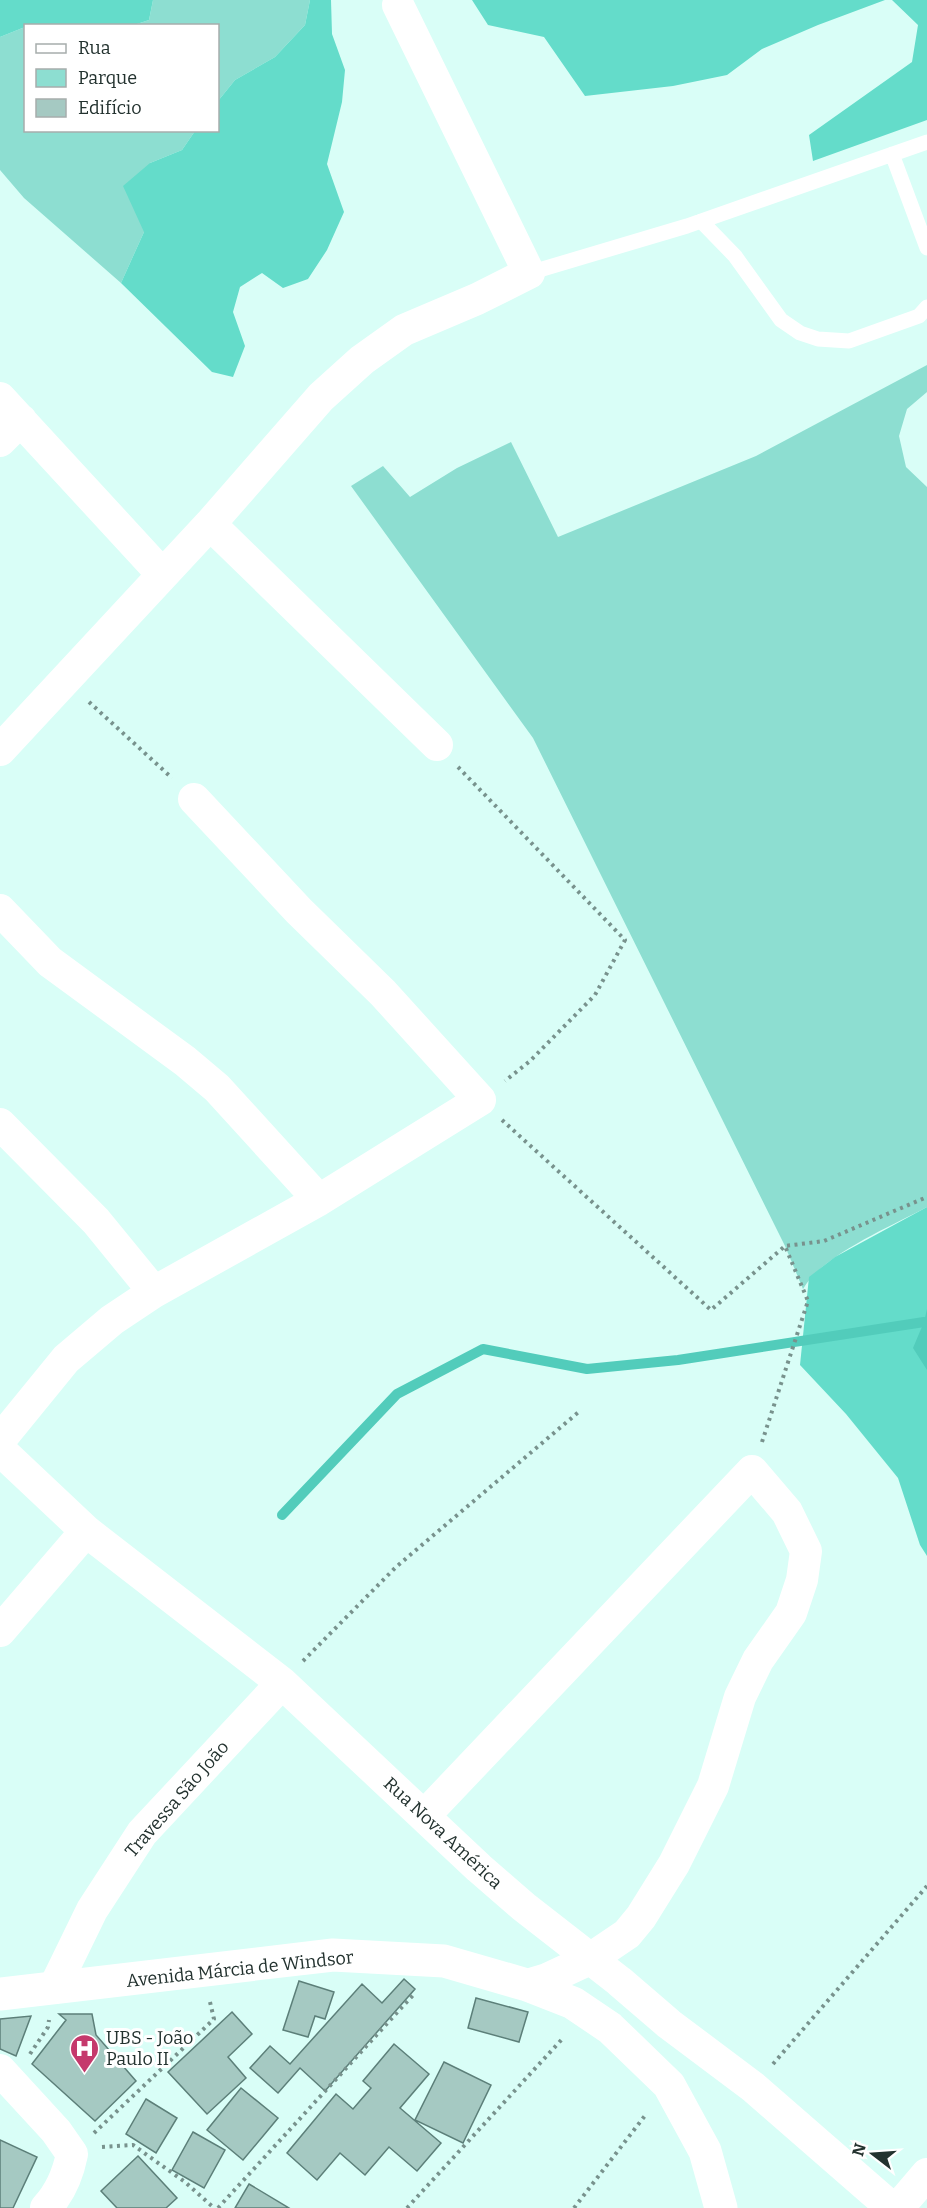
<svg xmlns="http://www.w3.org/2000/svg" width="927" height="2208" font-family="Bitter,serif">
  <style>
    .green { fill: #8dded1 }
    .forest { fill: #64dcca }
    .water { fill: #52ccbb }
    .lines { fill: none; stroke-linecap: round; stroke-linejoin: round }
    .stream { stroke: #52ccbb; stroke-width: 10 }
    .building { fill: #a5c9c2; stroke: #5c7f79; stroke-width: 1.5 }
    .path { stroke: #78928d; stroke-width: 4; stroke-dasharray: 3 4.5; stroke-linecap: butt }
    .service { stroke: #fff; stroke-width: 15 }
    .minor { stroke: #fff; stroke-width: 32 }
    .tertiary { stroke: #fff; stroke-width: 33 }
    .labels { text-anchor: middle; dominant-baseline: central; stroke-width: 6; stroke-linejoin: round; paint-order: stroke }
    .street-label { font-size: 18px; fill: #23322f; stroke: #fff }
    .poi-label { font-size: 18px; fill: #23322f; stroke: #fff; text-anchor: start }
  </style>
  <rect width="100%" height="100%" fill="#d9fef7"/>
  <!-- green -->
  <path class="green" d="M153 0H310L305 25 275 57 235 80 218 101V26H131L149 20Z
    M25 27 26 130 195 131 182 150 150 163 144 232 121 283 24 198 0 170V37Z
    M927 365V392L907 409 899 436 906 467 927 487V1207C892 1226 822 1255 803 1289L785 1246 533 738 351 486 383 466 410 497 457 468 511 442 558 537 756 456Z"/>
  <!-- forest -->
  <path class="forest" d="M0 0H153L149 20 131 26H26L25 27 0 37Z
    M310 0H331L332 34 345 70 342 102 327 164 344 212 327 250 308 279 283 288 262 273 240 287 233 312 245 346 233 377 212 372 121 283 144 232 123 186 150 163 182 150 195 131 218 130V101L235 80 275 57 305 25Z
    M472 0H885L818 25 762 49 727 75 673 86 585 96 544 37 488 25Z
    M892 0H927V120L813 161 809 135 912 62 918 25Z
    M927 1207V1556L920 1545 898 1478 846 1414 800 1365 809 1277 835 1257Z"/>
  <!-- water -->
  <path class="water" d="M927 1309V1370L913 1348 924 1322Z"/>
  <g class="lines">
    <!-- stream -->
    <path class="stream" d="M282 1515 397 1394 483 1349 587 1369 678 1360 924 1322"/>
  </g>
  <!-- building -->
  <path class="building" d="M404 1979 415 1989 325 2091 300 2068 278 2093 250 2068 270 2046 290 2064 362 1984 382 2003Z
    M299 1981 334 1992 325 2019 315 2016 308 2037 283 2030Z
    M476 1998 528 2012 519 2042 468 2028Z
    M232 2012 252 2034 228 2057 246 2078 207 2114 168 2072Z
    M59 2014H92L96 2035 136 2081 95 2121 32 2064 66 2020Z
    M31 2016 16 2056 0 2049V2019Z
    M394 2044 429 2074 400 2108 441 2143 417 2171 389 2147 365 2175 340 2153 317 2180 287 2153 336 2094 353 2109 371 2088 363 2081Z
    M444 2062 491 2085 463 2143 415 2120Z
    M241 2088 278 2118 243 2160 207 2130Z
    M146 2099 177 2118 156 2153 126 2134Z
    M193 2132 225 2150 204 2188 172 2170Z
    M0 2140 37 2157 13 2208H0Z
    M138 2156 177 2198 166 2208H117L101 2191Z
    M249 2184 289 2208H235Z"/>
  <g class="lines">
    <!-- path -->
    <path class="path" d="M89 702 172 778
      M458 767 625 940 595 995 530 1061 505 1081
      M502 1120 711 1310 785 1246
      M762 1442 808 1301 785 1246 824 1241 927 1197
      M303 1661 396 1567 581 1410
      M30 2054 48 2027 49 2020
      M773 2064 927 1886
      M94 2133 214 2019 210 2002
      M102 2147 133 2145 185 2182 214 2208
      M218 2208 415 1993
      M407 2208 564 2037
      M574 2208 647 2113"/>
    <!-- service -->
    <path class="service" d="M892 154 927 248
      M701 221 735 256 781 320 800 333 818 339 849 341 919 316 927 307
      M529 273 687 226 927 142"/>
    <!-- minor -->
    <path class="minor" d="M0 398 162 574
      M0 441 21 420
      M210 524 437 745
      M0 750 210 524 321 397 362 360 404 330 477 299 529 273 398 5
      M0 910 50 962 185 1061 217 1088 319 1200
      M0 1124 96 1221 154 1292
      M0 1440 66 1359 112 1320 154 1292 319 1200 480 1100 383 993 299 911 194 799
      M0 1450 86 1531 282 1683 479 1868 524 1907 619 1981 669 2024 753 2087 892 2208
      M0 1631 86 1531
      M425 1815 752 1471 787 1512 806 1551 802 1580 791 1613 758 1660 740 1697 713 1786 674 1864 641 1917 627 1934 590 1959 547 1979 527 1985
      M54 1988 92 1910 142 1833 282 1683
      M0 2070 56 2131 72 2154C68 2174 60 2193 46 2208
      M898 2208 927 2174"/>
    <!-- tertiary -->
    <path class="tertiary" d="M0 1994 333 1955 444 1961 527 1985 573 2003 610 2028 669 2085 705 2151 721 2208"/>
  </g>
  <!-- icons -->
  <defs>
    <symbol id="hospital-pin" viewBox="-11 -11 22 30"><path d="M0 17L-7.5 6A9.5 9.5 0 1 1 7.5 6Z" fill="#c5396c" stroke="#fff"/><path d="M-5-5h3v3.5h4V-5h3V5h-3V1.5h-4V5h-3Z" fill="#fff"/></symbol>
  </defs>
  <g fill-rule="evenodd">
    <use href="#hospital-pin" x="68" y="2032" width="33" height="45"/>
  </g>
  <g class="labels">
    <!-- street labels -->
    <g class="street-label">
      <text transform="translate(177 1799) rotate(-49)">Travessa São João</text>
      <text transform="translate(443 1833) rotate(43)">Rua Nova América</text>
      <text transform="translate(240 1969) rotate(-6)">Avenida Márcia de Windsor</text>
    </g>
    <!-- poi labels -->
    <g class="poi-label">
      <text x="106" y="2038">UBS - João<tspan x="106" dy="21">Paulo II</tspan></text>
    </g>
  </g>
  <!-- legend -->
  <rect x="24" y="24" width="195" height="108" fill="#ffffff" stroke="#a7adac" stroke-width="1.5"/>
  <rect x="36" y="44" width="30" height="9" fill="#ffffff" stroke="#a7adac" stroke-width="1.5"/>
  <text x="78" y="54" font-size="18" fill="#23322f">Rua</text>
  <rect x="36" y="69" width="30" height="18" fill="#8dded1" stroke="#a7adac" stroke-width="1.5"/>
  <text x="78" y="84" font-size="18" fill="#23322f">Parque</text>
  <rect x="36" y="99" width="30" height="18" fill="#a5c9c2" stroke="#a7adac" stroke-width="1.5"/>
  <text x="78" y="114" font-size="18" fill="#23322f">Edifício</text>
  <!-- north arrow -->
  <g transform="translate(873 2154) rotate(287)" stroke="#ffffff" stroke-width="4.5" paint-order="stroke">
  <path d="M0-4.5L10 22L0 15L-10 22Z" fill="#23322f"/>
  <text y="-9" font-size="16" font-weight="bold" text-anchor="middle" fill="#23322f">N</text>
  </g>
</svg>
